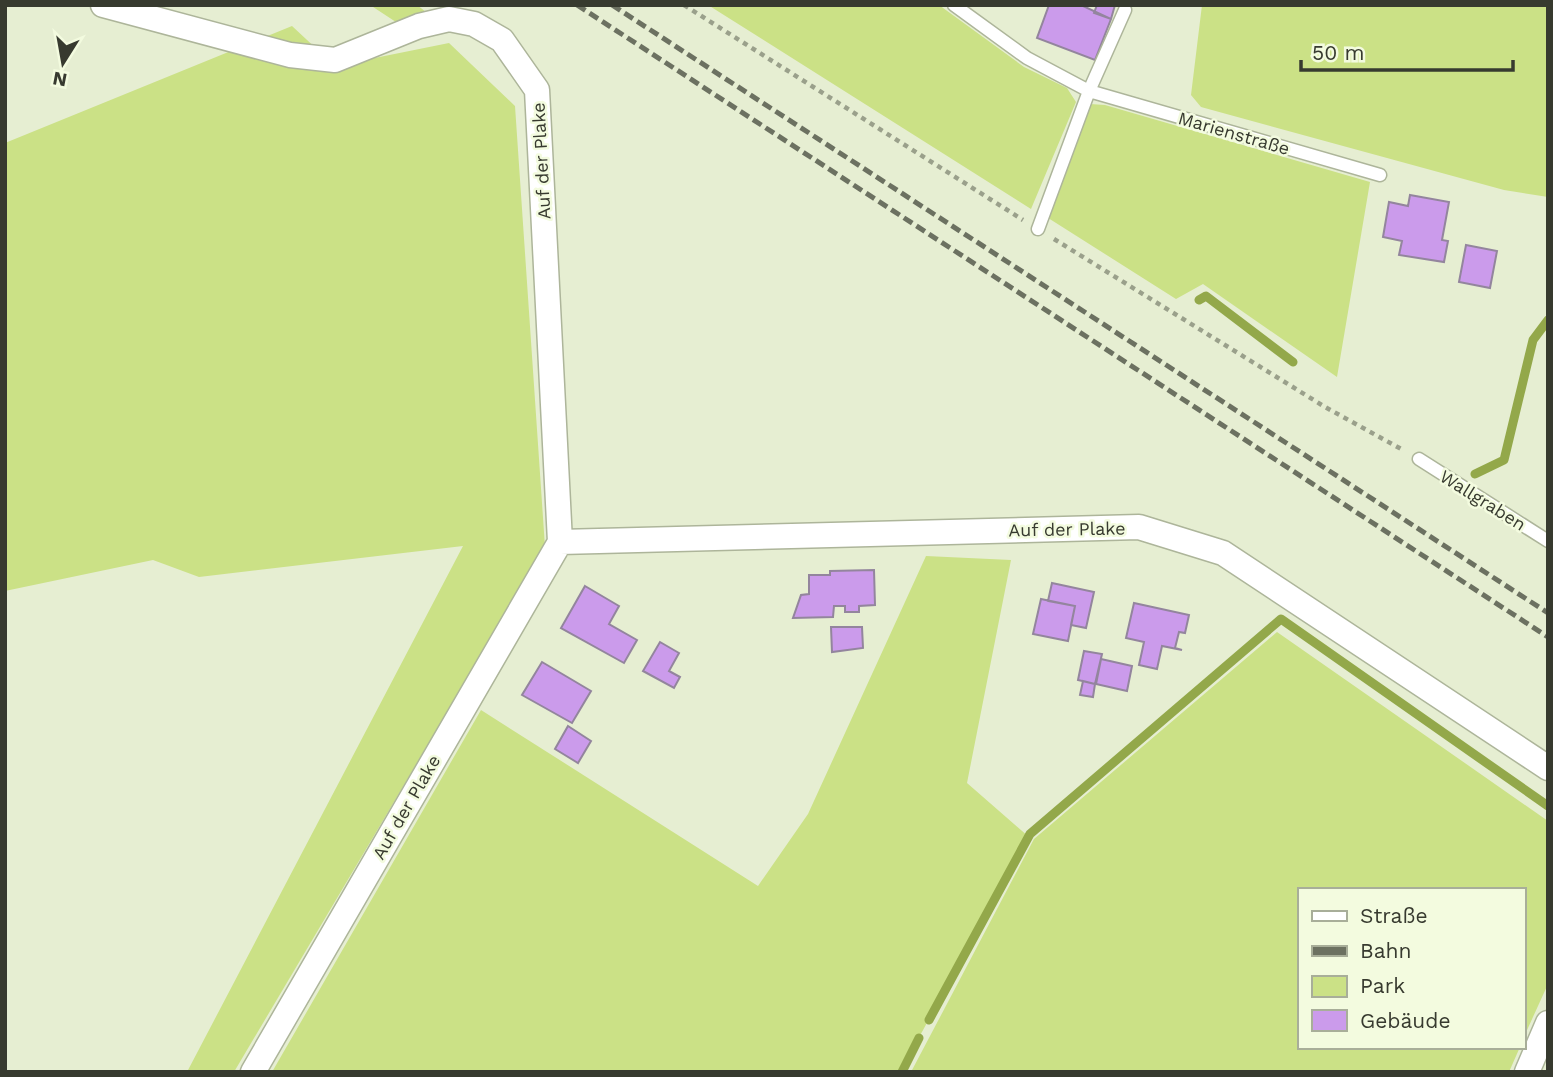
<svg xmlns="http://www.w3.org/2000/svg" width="1553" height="1077" font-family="'Work Sans',sans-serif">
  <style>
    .green { fill: #cbe186 }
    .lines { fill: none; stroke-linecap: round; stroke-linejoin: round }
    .stream { stroke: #93a84a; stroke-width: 9 }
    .building { fill: #cb9beb; stroke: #93859d; stroke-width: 2 }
    .lane-casing { stroke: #adb59a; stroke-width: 15 }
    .street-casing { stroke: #adb59a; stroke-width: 27 }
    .path { stroke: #9aa08b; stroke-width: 4.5; stroke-dasharray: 5 5; stroke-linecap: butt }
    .lane { stroke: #fff; stroke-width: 12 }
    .street { stroke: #fff; stroke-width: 24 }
    .rail { stroke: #6c7161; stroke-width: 5; stroke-dasharray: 10 5; stroke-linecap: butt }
    .labels { text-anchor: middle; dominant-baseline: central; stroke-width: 5; stroke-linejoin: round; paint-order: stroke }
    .street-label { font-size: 18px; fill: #373a2f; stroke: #f3fbdf }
  </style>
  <rect width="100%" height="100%" fill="#e6eed2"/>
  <!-- green -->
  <path class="green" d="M370 5H417L426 12 399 24Z
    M708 5H939L1024 67 1067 88 1076 102 1031 209Z
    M1202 5H1548V197L1504 190 1201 107 1191 95Z
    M292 26 335 66 449 43 515 106 545 547 234 1072H187L463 546 199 577 153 560 5 591V143Z
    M1090 104 1105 105 1370 182 1337 377 1203 284 1176 299 1045 216Z
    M926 556 1011 560 967 783 1029 837 900 1072H272L481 710 758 886 808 814Z
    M1277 632 1548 821V984L1523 1039V890H1299V1047H1520L1509 1072H911L1034 839Z"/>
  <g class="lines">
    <!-- stream -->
    <path class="stream" d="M1199 300 1206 296 1293 362
      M1475 474 1504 460 1533 340 1548 320
      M929 1020 1030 834 1281 619 1548 806
      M902 1072 919 1038"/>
  </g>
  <!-- building -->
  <path class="building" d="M1049 5H1081L1111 19 1095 60 1037 38Z
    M1097 5H1115L1111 19 1094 13Z
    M1410 195 1449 202 1442 240 1448 241 1444 262 1399 255 1402 241 1383 237 1389 202 1408 206Z
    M1466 245 1497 251 1490 288 1459 282Z
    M874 570 875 605 859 606V612H845V606H834L833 617 793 618 801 595 809 594V575H830V571Z
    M1052 583 1094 592 1086 628 1071 625 1075 606 1048 601Z
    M585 586 619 606 609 624 637 640 624 663 561 628Z
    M1041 599 1075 606 1068 641 1033 634Z
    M1134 603 1189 615 1185 633 1179 632 1175 648 1182 650 1162 646 1157 669 1139 665 1144 642 1126 638Z
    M831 627H862L863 648 832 652Z
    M660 642 679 653 669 671 680 677 674 688 643 671Z
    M1084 651 1102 654 1095 684 1078 680Z
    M1101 659 1132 666 1127 691 1096 684Z
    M542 662 591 691 572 723 522 695Z
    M1083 681 1095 684 1093 697 1080 695Z
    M568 726 591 741 578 763 555 749Z"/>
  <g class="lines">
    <defs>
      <path id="lane" d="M954 5 1027 58 1089 91 1380 175
        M1038 229 1089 91 1125 10
        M1419 459 1548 541"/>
      <path id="street" d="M103 5 290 55 335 60 419 26 449 19 474 24 502 40 537 90 560 542 253 1072
        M560 542 1139 527 1223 553 1548 768
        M1527 1072 1548 1023"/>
    </defs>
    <!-- lane casing -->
    <use href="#lane" class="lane-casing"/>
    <!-- street casing -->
    <use href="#street" class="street-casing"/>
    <!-- path -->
    <path class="path" d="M684 5 1023 220
      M1054 239 1325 407 1403 450"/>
    <!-- lane -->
    <use href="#lane" class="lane"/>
    <!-- street -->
    <use href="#street" class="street"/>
    <!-- rail -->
    <path class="rail" d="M577 5 1548 637
      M612 5 1548 613"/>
  </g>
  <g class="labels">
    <!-- street labels -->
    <g class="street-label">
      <text transform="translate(1234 133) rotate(16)">Marienstraße</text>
      <text transform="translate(541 161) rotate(-93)">Auf der Plake</text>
      <text transform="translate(1483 500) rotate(32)">Wallgraben</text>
      <text transform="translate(1067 529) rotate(-1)">Auf der Plake</text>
      <text transform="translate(406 807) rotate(-60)">Auf der Plake</text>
    </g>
  </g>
  <!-- border -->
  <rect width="1553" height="1077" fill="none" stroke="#373a2f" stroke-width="14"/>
  <!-- legend -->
  <rect x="1298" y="888" width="228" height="161" fill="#f3fbdf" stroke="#a8ae99" stroke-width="2"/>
  <rect x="1312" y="911" width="35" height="10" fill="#ffffff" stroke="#a8ae99" stroke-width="2"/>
  <text x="1360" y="923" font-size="21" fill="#373a2f">Straße</text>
  <rect x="1312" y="946" width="35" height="10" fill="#6c7161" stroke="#a8ae99" stroke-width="2"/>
  <text x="1360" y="958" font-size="21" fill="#373a2f">Bahn</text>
  <rect x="1312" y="976" width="35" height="21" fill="#cbe186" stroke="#a8ae99" stroke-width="2"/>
  <text x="1360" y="993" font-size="21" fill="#373a2f">Park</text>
  <rect x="1312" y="1010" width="35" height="21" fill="#cb9beb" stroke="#a8ae99" stroke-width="2"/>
  <text x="1360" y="1028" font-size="21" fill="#373a2f">Gebäude</text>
  <!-- north arrow -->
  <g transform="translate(63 63) rotate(191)" stroke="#f3fbdf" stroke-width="5" paint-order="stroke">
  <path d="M0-5L12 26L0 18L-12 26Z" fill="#373a2f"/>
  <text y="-10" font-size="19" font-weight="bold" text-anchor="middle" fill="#373a2f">N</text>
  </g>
  <!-- scale -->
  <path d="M1301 60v10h212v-10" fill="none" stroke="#373a2f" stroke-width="3.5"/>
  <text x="1312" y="60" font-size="21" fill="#373a2f" stroke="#f3fbdf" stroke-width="5" paint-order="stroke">50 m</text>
</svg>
